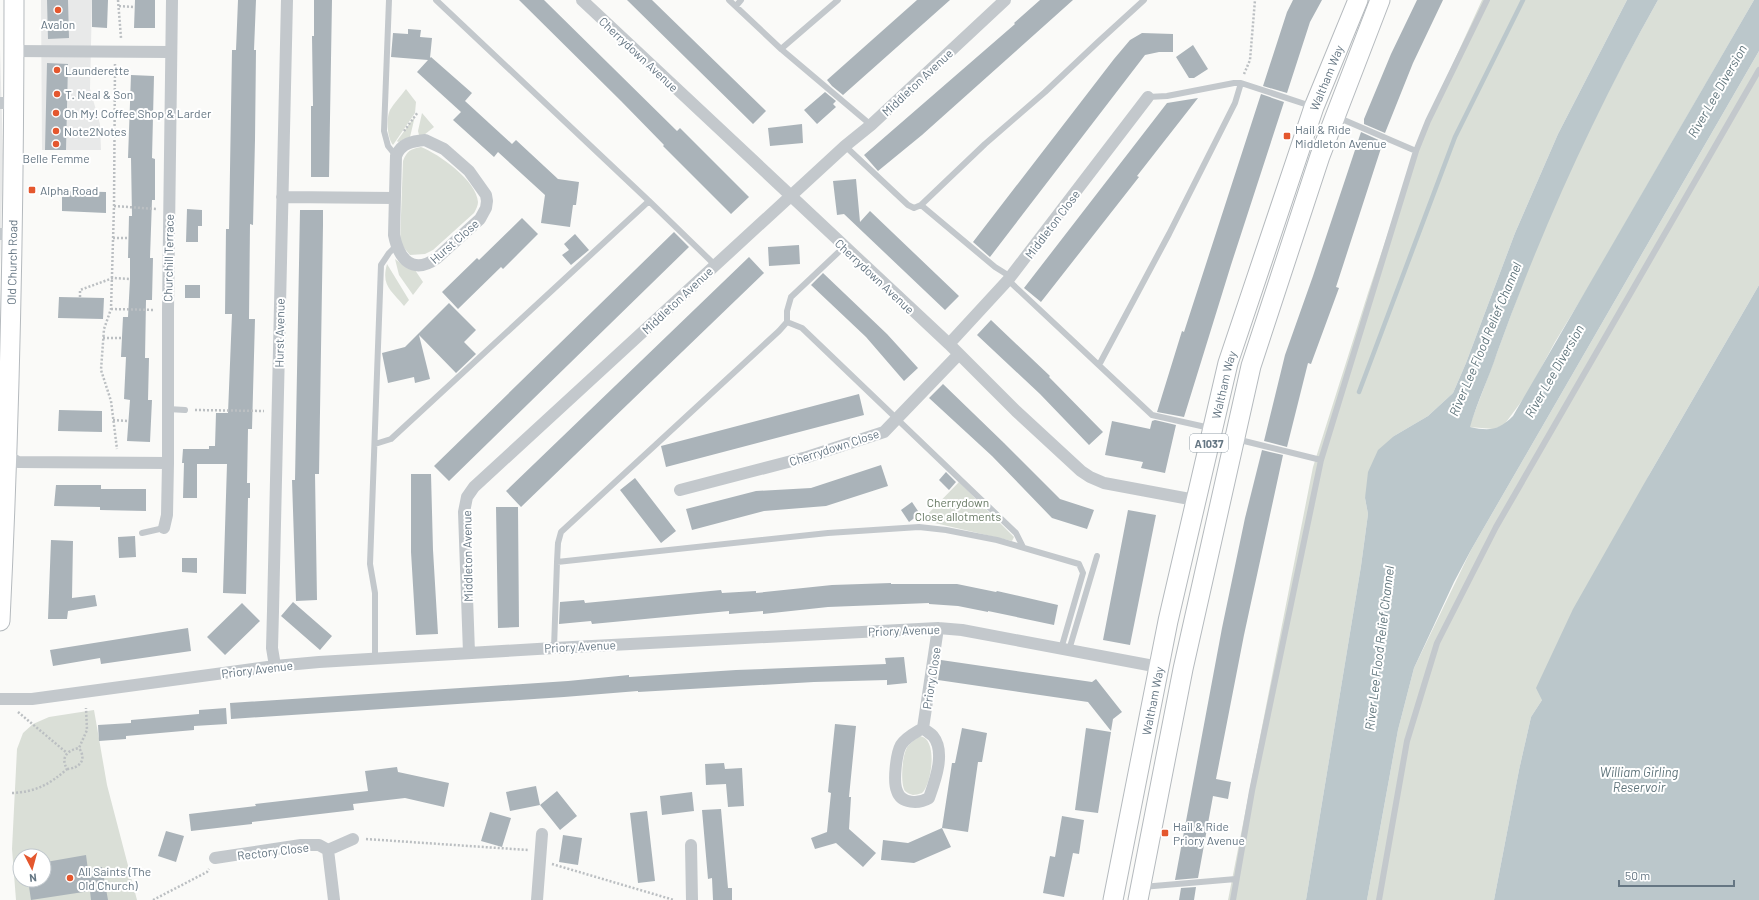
<svg xmlns="http://www.w3.org/2000/svg" width="1759" height="900" font-family="Barlow,sans-serif">
  <style>
    .built { fill: #e8e9e9 }
    .green { fill: #dadfd7; fill-rule: evenodd }
    .water { fill: #bbc7cb }
    .lines { fill: none; stroke-linecap: round; stroke-linejoin: round }
    .stream { stroke: #bbc7cb; stroke-width: 4.5 }
    .building { fill: #aab3b9 }
    .primary-casing { stroke: #b5babe; stroke-width: 21 }
    .path { stroke: #bbbfc2; stroke-width: 2.5; stroke-dasharray: 2 2; stroke-linecap: butt }
    .service { stroke: #c3c8cc; stroke-width: 6 }
    .minor { stroke: #c3c8cc; stroke-width: 12 }
    .primary { stroke: #fff; stroke-width: 19 }
    .poi-dot { fill: #e4572e; stroke: #fff; stroke-width: 1.5 }
    .labels { text-anchor: middle; dominant-baseline: central; stroke-width: 4; stroke-linejoin: round; paint-order: stroke }
    .shield { fill: #fff; stroke: #939fa8; stroke-width: 1 }
    .shield-label { font-size: 11px; font-weight: bold; fill: #657683 }
    .poi-label { font-size: 12px; fill: #657683; stroke: #fff; text-anchor: start }
    .street-label { font-size: 12px; fill: #657683; stroke: #fff }
    .park-label { font-size: 12px; fill: #687a64; stroke: #fff }
    .water-label { font-size: 13px; font-style: italic; fill: #60757c; stroke: #fff }
  </style>
  <rect width="100%" height="100%" fill="#fafaf8"/>
  <!-- built -->
  <path class="built" d="M41 0H92L90 89 100 124 101 150H42Z
    M0 48 3 156 0 266Z"/>
  <!-- green -->
  <path class="green" d="M1482 0H1627L1558 134 1515 233 1466 363 1453 393 1428 416 1394 436 1365 498 1368 514 1361 566 1306 900H1228L1313 467 1368 293 1422 131Z
    M1658 0H1754L1589 286 1555 342 1527 394 1504 425 1494 429 1469 427C1497 356 1521 282 1552 211 1583 139 1619 69 1658 0Z
    M1759 51V285L1649 475 1542 700 1531 717 1519 770 1494 900H1367L1398 730 1414 668 1471 550Z
    M406 89 416 102 415 113 393 145C387 138 386 118 390 110 394 103 401 96 406 89Z
    M422 113 434 127 424 135H419L418 131Z
    M415 116 410 137 398 142 397 141Z
    M421 147C439 154 477 181 478 202 478 206 476 209 474 213L433 250 425 254 410 255 400 243 403 161C407 151 410 149 421 147Z
    M395 259 407 268 415 270 423 282 413 295 399 275Z
    M387 264 409 300 404 306C391 290 381 286 387 264Z
    M959 482 1014 537 1012 541 922 520Z
    M94 710 107 785 137 900H16L12 849 17 749 23 733 33 724 49 717ZM20 856H44V880H20Z
    M920 736C939 739 931 786 922 793 919 794 915 795 913 795 910 794 907 793 905 791 900 784 902 753 908 746 911 742 916 739 920 736Z"/>
  <!-- water -->
  <path class="water" d="M1627 0H1658C1594 113 1541 231 1497 353 1489 378 1477 402 1470 427 1489 431 1498 431 1513 416L1754 0H1759V51L1471 550 1454 582 1414 668 1398 730 1367 900H1306L1361 566 1368 514 1365 498 1368 472 1378 450 1394 436 1428 416 1453 393 1466 363 1515 233 1558 134Z
    M1759 285V900H1494L1519 770 1531 717 1542 700 1536 688 1573 609 1649 475Z"/>
  <g class="lines">
    <!-- stream -->
    <path class="stream" d="M1359 392 1455 137 1523 0"/>
  </g>
  <!-- building -->
  <path class="building" d="M47 0H68L69 38 48 39Z
    M92 0H108L107 28 92 27Z
    M135 0H155V28H134Z
    M238 0H256L254 50H256L255 140 253 225 250 224 249 319H255L252 429H248L247 483H250V498H248L246 594 223 593 227 464H197V498H183L184 463H182L183 449H209V446H215L216 413H228L232 314H225L226 229H229L232 50H236Z
    M314 0H332L329 177H311V106H313L312 36H314Z
    M519 0H544L677 131 680 128 749 197 731 214 663 146 664 145 621 101Z
    M627 0H652L766 111 753 124Z
    M917 0H950L843 95 832 86 827 80Z
    M1040 0H1073L922 135 878 171 864 155 1015 24 1014 23Z
    M1293 0H1322L1310 22 1287 93 1263 86 1287 12Z
    M1417 0H1443L1413 63 1385 133 1364 124V119L1391 54Z
    M408 29 421 30 420 37 432 38 430 58 431 57 472 93 465 101 512 144 516 140 558 179 579 182 576 205H573L570 227 541 223 545 195 498 152 494 157 453 120 461 112 417 72 428 60 391 57 393 33 408 34Z
    M1142 33 1173 34V52H1159L1145 55 990 257 973 242 1114 59 1130 40Z
    M1193 45 1208 69 1194 78H1189L1176 57Z
    M47 63 68 64 66 150H45Z
    M131 75 154 76 152 158 155 159V200H152L150 258H153L152 300H146L145 358H149L148 400H152L150 442 127 441 130 400 124 399 126 357H121L123 317H128L130 279V258H128L129 216H132L131 158H128Z
    M825 92 836 101 833 104 836 107 817 124 804 110Z
    M1261 94 1284 102 1231 265 1184 417 1157 412 1182 331 1184 332Z
    M1198 98 1137 176 1139 177 1041 302 1024 288 1167 103Z
    M802 124 803 143 770 146 768 128Z
    M1361 132 1383 142 1336 287 1339 288 1311 364 1308 363 1287 447 1264 441 1285 355 1313 276Z
    M856 179 860 222 870 211 959 296 945 310 844 214 837 215 833 181Z
    M62 191 106 192V213L62 211Z
    M187 209 202 210V226H198V242H186Z
    M300 210H323V225L319 474H315L317 600 296 601 292 480H295Z
    M522 218 538 234 503 269 501 267 458 309 442 292 477 258 479 260Z
    M674 232 689 247 449 481 434 466Z
    M575 234 589 250 571 265 562 255 569 250 564 244Z
    M799 245 800 264 769 266 768 247Z
    M749 257 764 273 521 507 506 491Z
    M823 273 887 334 918 368 904 381 866 337 811 285Z
    M185 285H200V298H185Z
    M59 297 104 298 103 319 58 318Z
    M449 303 476 330 464 342 476 354 456 373 419 335 430 379 415 383 414 377 388 383 382 353 405 347Z
    M991 320 1050 376 1049 377 1103 432 1089 445 1040 394 977 335Z
    M943 384 1004 443 1060 499 1094 510 1087 529 1052 518 992 456 929 398Z
    M859 394 864 415 666 467 661 446Z
    M59 410 102 411V432L58 431Z
    M1155 420 1176 425 1165 473 1141 468 1143 462 1105 455 1112 421 1150 429 1152 421Z
    M1262 450 1283 455 1244 635 1216 779 1231 782 1228 799 1213 796 1198 878 1175 880 1222 628 1245 518Z
    M881 465 888 486 826 506 764 511 692 530 686 509 756 491 811 488Z
    M946 472 956 482 949 490 939 480Z
    M411 474H431L433 550 438 634 416 635 411 552Z
    M635 478 676 531 661 543 620 490Z
    M56 485H101V489H146V511L100 510V507L54 506Z
    M912 502 920 514 909 522 901 510Z
    M496 507H518L519 627 498 628Z
    M1128 510 1156 515 1130 645 1103 640Z
    M135 536 136 557 119 558 118 537Z
    M51 540 73 541 72 598 95 595 97 606 68 611 67 619H48Z
    M182 558H197V573L182 572Z
    M891 583V584H957L996 592 997 591 1058 605 1054 625 988 611V612L958 606 929 604V603L828 607 763 614V611L729 614V611L592 624 591 621 559 624 560 602 584 600 585 603 721 590 722 593 756 591V593L832 585Z
    M293 602 332 636 320 650 281 616Z
    M242 603 260 621 225 655 207 637Z
    M188 628 191 651 101 664 100 658 53 666 50 650Z
    M904 657 907 683 887 685V680L814 682 638 692V691L564 697 231 719 230 703 568 681 629 675V677L736 670 886 664 885 658Z
    M941 660 1092 682 1096 679 1122 712 1113 719 1111 731 1088 702 938 680Z
    M226 708 227 724 194 726V730L126 736V739L99 741 98 725 131 723V720L199 714V710Z
    M835 724 856 726 849 797H851L849 829 876 853 863 867 836 843 815 849 811 838 827 832 831 793 828 792Z
    M962 728 987 733 982 762H978L968 832 942 828 952 763H955Z
    M1086 728 1111 732 1098 813 1075 810Z
    M724 763 725 769 742 768 744 806 728 807 726 784 706 785 705 764Z
    M397 767 398 772 449 783 444 807 405 798 353 804 354 810 252 822V824L191 831 189 814 256 806 255 804 368 791 365 771Z
    M536 786 540 805 510 811 506 792Z
    M557 791 577 816 560 830 540 805Z
    M692 792 694 811 662 815 660 796Z
    M721 809 728 888H732V900H713L712 878 708 879 702 810Z
    M647 811 655 881 638 883 630 813Z
    M490 812 511 818 502 847 481 841Z
    M1062 816 1084 820 1079 854 1073 853 1064 897 1043 893 1050 856 1055 857Z
    M942 828 951 847 914 863 881 860 883 840 908 843Z
    M166 831 184 836 176 862 158 856Z
    M563 835 582 838 578 865 559 862Z
    M86 855 88 870 102 867 108 900H91L90 891 31 900 28 880H44V872H48L46 862Z
    M1196 887 1194 900H1179L1181 888Z"/>
  <g class="lines">
    <defs>
      <g id="primary">
        <path id="s1" d="M0 621C10 414 14 207 14 0"/>
        <path id="s2" d="M1113 900 1168 621 1228 363 1314 107 1358 0"/>
        <path d="M1138 900 1183 669 1251 366 1320 156 1380 0"/>
      </g>
    </defs>
    <!-- primary casing -->
    <use href="#primary" class="primary-casing"/>
    <!-- path -->
    <path class="path" d="M118 0 121 38
      M119 6 134 7
      M115 64 114 206 111 309 104 329 101 370 111 401 117 449
      M1244 74 1250 60 1255 0
      M404 131 418 112
      M114 206 156 209
      M113 238H128
      M80 297V290L113 278 130 279
      M111 309 155 310
      M103 338H122
      M195 410 264 411
      M113 420 128 421
      M18 712 67 753
      M67 769C80 768 87 760 79 748
      M12 793C36 792 50 784 67 769 60 757 68 750 79 748L87 730 86 708
      M366 839 528 850
      M552 864 674 900
      M153 900 207 872 209 869"/>
    <!-- service -->
    <path class="service" d="M389 0 384 131 388 146 396 156
      M729 0 781 49 871 125
      M736 6 741 0
      M781 49 838 0
      M1148 97 1167 96 1234 83H1241L1311 106
      M1337 117 1416 151
      M845 146 908 205 914 208 921 205 985 144 1045 92 1098 42 1144 0
      M649 201 715 265
      M921 205 995 267 1011 277
      M1008 280 1152 415 1210 428
      M787 322V311L791 297 845 246
      M1099 365 1169 234 1235 103 1241 83
      M168 409 185 410
      M1236 439 1321 460
      M375 444 391 439 649 201 436 0
      M142 533 164 528
      M1023 547 1016 533 802 328 787 322 779 331 561 532 558 543 557 562 828 533 919 527 946 530 997 540 1079 564 1083 573 1061 649
      M554 648 557 562
      M1069 650 1097 556
      M375 658V593L370 564 381 265 389 253 396 246
      M1142 887 1236 879
      M1233 900 1252 791 1321 460 1416 151 1428 121 1487 0
      M1379 900 1407 741 1437 643 1496 527 1759 70"/>
    <!-- minor -->
    <path class="minor" d="M582 0 949 344 1016 411 1081 471 1090 477 1104 483 1195 500
      M14 51 170 52
      M0 103H14
      M425 140 444 149 469 171 486 195 487 201 486 208 480 219 437 258C413 275 399 260 394 235L396 156C401 143 413 141 425 140Z
      M282 197 394 198
      M0 234H12
      M949 344 1008 280 1148 97
      M7 456 18 462 168 463
      M680 490 807 457 884 432 959 354
      M164 528 167 515 168 463V310L172 0
      M469 653 464 512 467 497 474 487 845 146 871 125 1005 0
      M275 666 272 648 273 611 287 0
      M0 699H32L275 666 319 662 554 648 938 628 962 630 1159 667
      M923 728C926 731 930 733 933 736 946 752 935 781 929 798 919 804 901 804 897 791 893 782 896 754 901 745 906 737 915 733 923 728Z
      M923 728 938 628
      M691 845 692 900
      M328 850 353 839
      M215 858 301 845H319L328 850 334 900
      M537 900 542 834"/>
    <!-- primary -->
    <use href="#primary" class="primary"/>
  </g>
  <!-- markers -->
  <g class="poi-dot">
    <circle cx="58" cy="10" r="4"/>
    <circle cx="57" cy="70" r="4"/>
    <circle cx="57" cy="94" r="4"/>
    <circle cx="56" cy="113" r="4"/>
    <circle cx="56" cy="131" r="4"/>
    <rect x="1283" y="132" width="8" height="8" rx="2"/>
    <circle cx="56" cy="144" r="4"/>
    <rect x="28" y="186" width="8" height="8" rx="2"/>
    <rect x="1161" y="829" width="8" height="8" rx="2"/>
    <circle cx="70" cy="878" r="4"/>
  </g>
  <g class="labels">
    <!-- shield labels -->
    <rect class="shield" x="1190" y="434" width="38" height="18" rx="3"/>
    <g class="shield-label">
      <text x="1209" y="443">A1037</text>
    </g>
    <!-- poi labels -->
    <g class="poi-label">
      <text x="58" y="24" text-anchor="middle">Avalon</text>
      <text x="65" y="70">Launderette</text>
      <text x="65" y="94">T. Neal &amp; Son</text>
      <text x="64" y="113">Oh My! Coffee Shop &amp; Larder</text>
      <text x="1295" y="129">Hail &amp; Ride<tspan x="1295" dy="14">Middleton Avenue</tspan></text>
      <text x="64" y="131">Note2Notes</text>
      <text x="56" y="158" text-anchor="middle">Belle Femme</text>
      <text x="40" y="190">Alpha Road</text>
      <text x="1173" y="826">Hail &amp; Ride<tspan x="1173" dy="14">Priory Avenue</tspan></text>
      <text x="78" y="871">All Saints (The<tspan x="78" dy="14">Old Church)</tspan></text>
    </g>
    <!-- street labels -->
    <g class="street-label">
      <text transform="translate(639 54) rotate(43)">Cherrydown Avenue</text>
      <text stroke="none"><textPath href="#s2" startOffset="851">Waltham Way</textPath></text>
      <text transform="translate(917 82) rotate(-43)">Middleton Avenue</text>
      <text transform="translate(1052 224) rotate(-53)">Middleton Close</text>
      <text transform="translate(454 241) rotate(-41)">Hurst Close</text>
      <text transform="translate(168 258) rotate(-89)">Churchill Terrace</text>
      <text stroke="none"><textPath href="#s1" startOffset="359">Old Church Road</textPath></text>
      <text transform="translate(875 276) rotate(43)">Cherrydown Avenue</text>
      <text transform="translate(677 300) rotate(-43)">Middleton Avenue</text>
      <text transform="translate(279 333) rotate(-89)">Hurst Avenue</text>
      <text stroke="none"><textPath href="#s2" startOffset="527">Waltham Way</textPath></text>
      <text transform="translate(834 447) rotate(-18)">Cherrydown Close</text>
      <text transform="translate(467 556) rotate(-91)">Middleton Avenue</text>
      <text transform="translate(904 630) rotate(-2)">Priory Avenue</text>
      <text transform="translate(580 646) rotate(-3)">Priory Avenue</text>
      <text transform="translate(257 669) rotate(-7)">Priory Avenue</text>
      <text transform="translate(931 678) rotate(-81)">Priory Close</text>
      <text stroke="none"><textPath href="#s2" startOffset="203">Waltham Way</textPath></text>
      <text transform="translate(273 851) rotate(-7)">Rectory Close</text>
    </g>
    <!-- park labels -->
    <g class="park-label">
      <text x="958" y="502">Cherrydown<tspan x="958" dy="14">Close allotments</tspan></text>
    </g>
    <!-- water labels -->
    <g class="water-label">
      <text transform="translate(1717 91) rotate(-60)">River Lee Diversion</text>
      <text transform="translate(1485 339) rotate(-67)">River Lee Flood Relief Channel</text>
      <text transform="translate(1554 371) rotate(-60)">River Lee Diversion</text>
      <text transform="translate(1379 648) rotate(-83)">River Lee Flood Relief Channel</text>
      <text x="1639" y="772">William Girling<tspan x="1639" dy="15">Reservoir</tspan></text>
    </g>
  </g>
  <!-- north arrow -->
  <g transform="translate(32 868) rotate(174)"><circle r="19" fill="#ffffff" stroke="#c1c8cd"/>
  <path d="M0-3L7 15L0 10L-7 15Z" fill="#e4572e"/>
  <text y="-6" font-size="11" font-weight="bold" text-anchor="middle" fill="#657683">N</text>
  </g>
  <!-- scale -->
  <path d="M1619 880v6h115v-6" fill="none" stroke="#657683" stroke-width="2"/>
  <text x="1625" y="880" font-size="12" fill="#657683" stroke="#ffffff" stroke-width="3" paint-order="stroke">50 m</text>
</svg>
